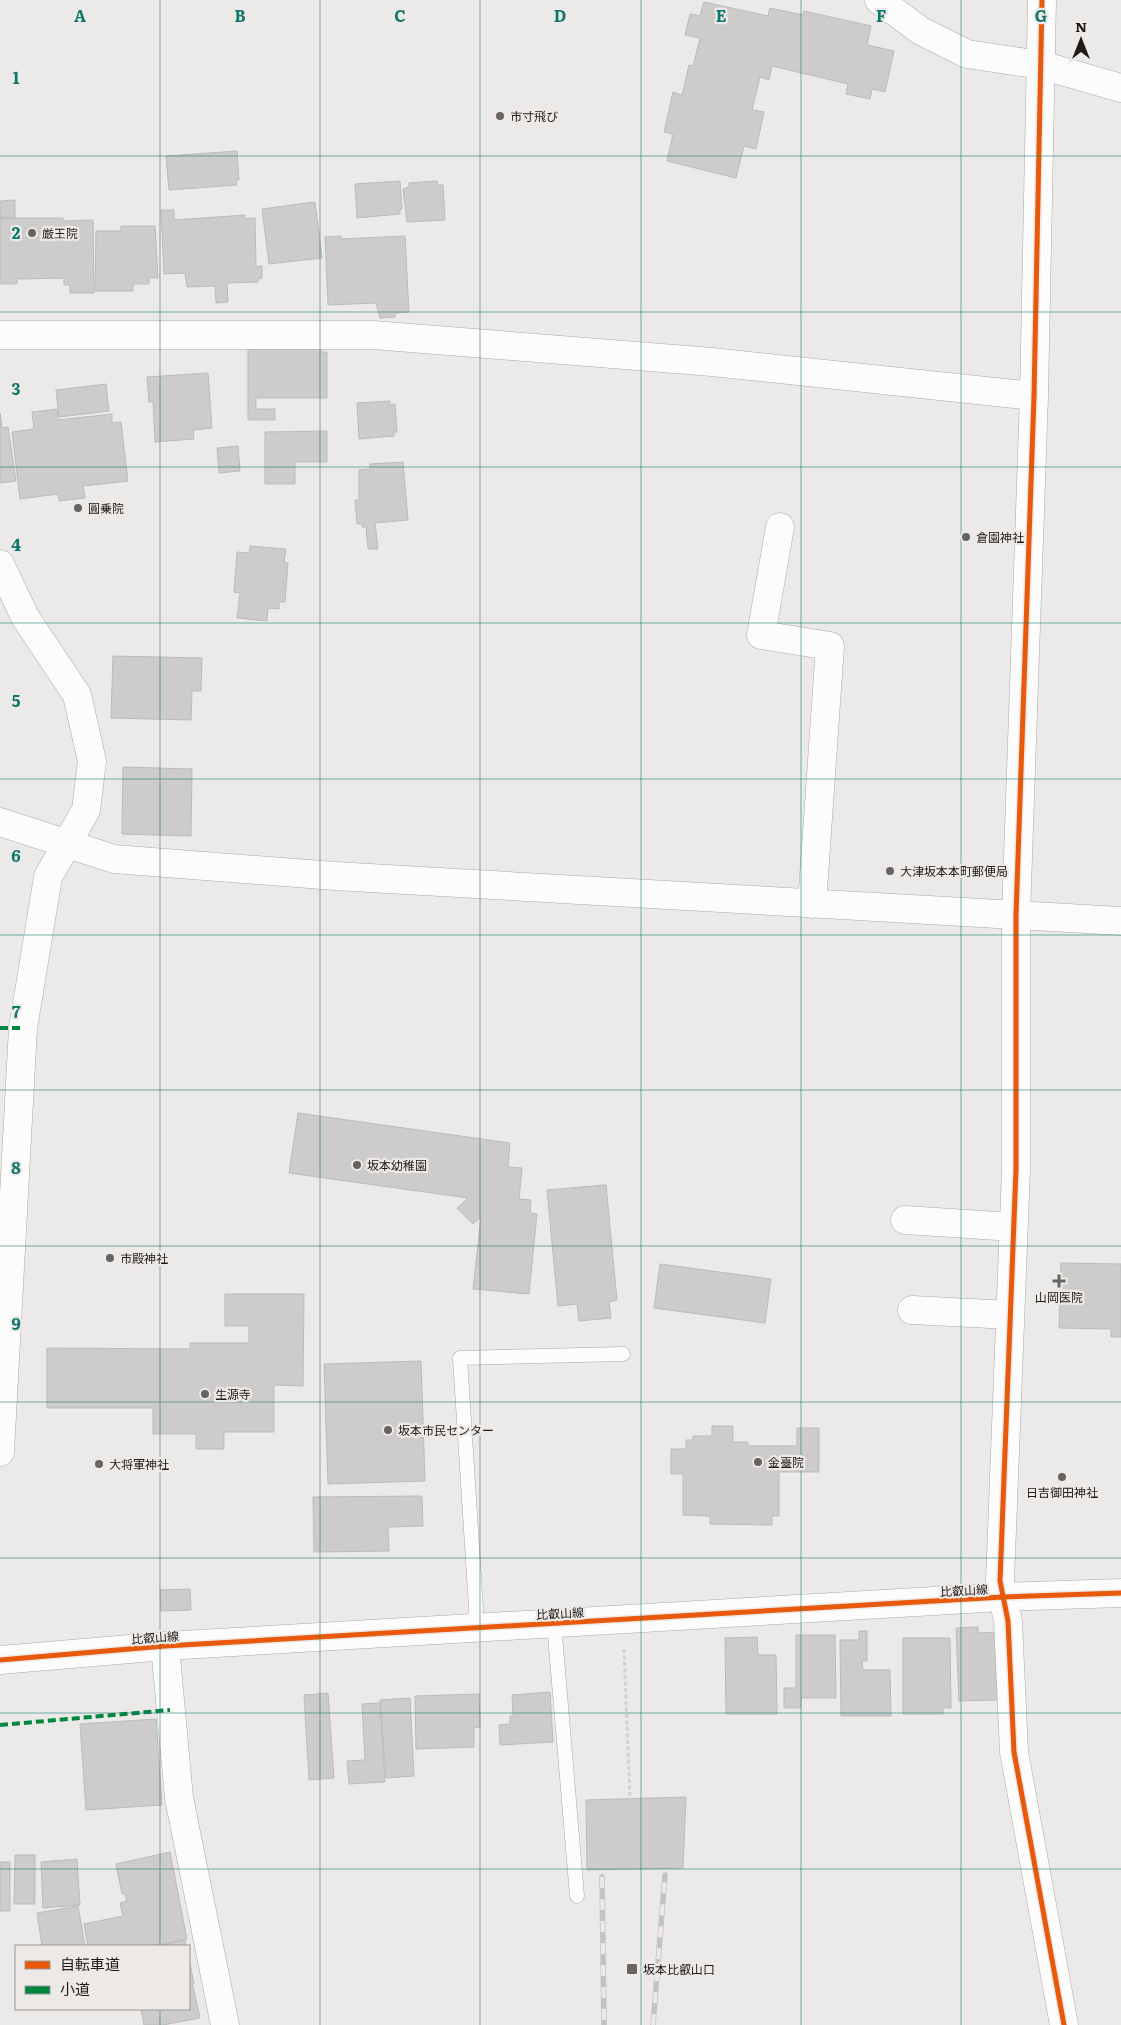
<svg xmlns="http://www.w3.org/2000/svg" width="1121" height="2025" font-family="Literata,'Noto Sans JP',serif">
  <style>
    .building { fill: #cdcccb; stroke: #bcbbba }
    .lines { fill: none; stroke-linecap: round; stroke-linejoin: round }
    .lane-casing { stroke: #aaa9a8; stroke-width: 15 }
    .street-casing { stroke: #aaa9a8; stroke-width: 29 }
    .secondary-casing { stroke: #aaa9a8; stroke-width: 29 }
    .path { stroke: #d2d1d1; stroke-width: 3; stroke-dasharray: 4 2.5; stroke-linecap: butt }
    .lane { stroke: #fcfcfc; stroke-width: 14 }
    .street { stroke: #fcfcfc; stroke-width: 28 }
    .secondary { stroke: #fcfcfc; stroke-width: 28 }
    .rail-casing { stroke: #c3c3c3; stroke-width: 5.5 }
    .rail { stroke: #ede9e7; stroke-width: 4; stroke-dasharray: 11; stroke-linecap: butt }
    .quiet { stroke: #00873e; stroke-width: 4; stroke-dasharray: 8 4; stroke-linecap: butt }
    .cycleway-casing { stroke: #ede9e7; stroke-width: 8 }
    .cycleway { stroke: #e8590c; stroke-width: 5 }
    .grid { fill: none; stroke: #0f766e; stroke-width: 1; stroke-opacity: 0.55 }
    .poi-dot { fill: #656463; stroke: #ede9e7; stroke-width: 2 }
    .labels { text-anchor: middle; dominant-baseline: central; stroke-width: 4.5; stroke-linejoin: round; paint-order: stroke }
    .poi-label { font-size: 12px; fill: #1d1c1b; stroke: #ede9e7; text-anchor: start }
    .street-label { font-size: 12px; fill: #1d1c1b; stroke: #ede9e7 }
    .grid-label { font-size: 16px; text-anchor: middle; font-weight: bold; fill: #0f766e; stroke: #ede9e7; stroke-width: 4.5; stroke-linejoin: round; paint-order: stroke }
  </style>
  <rect width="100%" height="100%" fill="#eceae8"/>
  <!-- building -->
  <path class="building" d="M704 2 768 16 770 8 803 15 804 11 871 26 867 45 894 51 885 92 872 89 870 99 846 94 848 84 772 66 769 80 760 77 752 110 764 112 756 149 744 146 736 178 667 161 673 134 664 132 673 92 682 95 689 65 693 66 700 38 685 35 690 14 700 16Z
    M237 151 239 180H236L237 185 169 190 166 156Z
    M400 181 402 209H400V214L357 218 355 184Z
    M437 181 438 185H443L445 220 407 222 403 189 409 187V183Z
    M15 200V218H0V201Z
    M315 202 322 258 269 264 262 209Z
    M161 210H174V220L245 215V219L255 218 256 267 262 266V278L258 279V282L227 283 228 302 216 303 215 286 187 287 185 273 164 274Z
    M0 218H63V221L93 220 94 293H70V285H64V278L17 279V284H0Z
    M121 226H155L158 278H149V284H133V291H95L96 231H121Z
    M341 236V239L405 236 409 312 395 313V317L380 318 376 303 328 305 325 237Z
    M248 347H321V352H327V398H256V409H275V420H248Z
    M208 373 212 428 193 430 194 439 155 442 153 402H149L147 377Z
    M106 384 109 411 59 417 56 390Z
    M390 401V405L395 404 397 432H394V436L359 439 357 403Z
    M57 409 58 420 112 414V423L121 422 128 481 83 486 85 498 59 501 58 494 20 499 12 432 34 429 32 412Z
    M0 413 2 428 8 427 16 481 0 483Z
    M327 431V462H295V484H265V432Z
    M238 446 240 471 219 473 217 448Z
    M403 462 408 520 375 523 378 549H368L366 527H362V524H357L355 500H359V470L370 469V464Z
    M250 546 286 549 284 562 288 563 285 602H279V609L268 608 267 621 237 618 240 593 234 592 237 552 249 553Z
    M113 656 202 658 201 691H192L191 720 111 718Z
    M123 767 192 769 191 836 122 834Z
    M298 1113 510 1143 508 1167 522 1168 519 1199 531 1200 530 1213 537 1214 529 1294 473 1289 481 1217 473 1224 457 1208 468 1198 289 1173Z
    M606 1185 617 1300 609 1302 611 1318 579 1321 577 1304 558 1306 547 1190Z
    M1061 1263 1121 1264V1337H1111V1329L1059 1328Z
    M660 1264 771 1279 765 1323 654 1308Z
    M225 1294H304L303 1386 274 1385V1432H224V1449H196V1434H153V1408H47V1348L190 1349V1343H249V1326H225Z
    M421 1361 425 1481 328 1484 324 1364Z
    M712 1426H733V1442H748V1446H797V1428H819V1472H779V1516H772V1525L710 1524V1516L683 1515V1474H671V1449H686V1440H693V1436H712Z
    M422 1496 423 1526 388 1527 389 1551 314 1552 313 1497Z
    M190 1589 191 1610 161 1611 160 1590Z
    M978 1627V1633L997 1632 999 1700 959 1701 956 1628Z
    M859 1631H867V1661H862L863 1670H890L891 1716H841L840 1640H859Z
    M796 1635H835L836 1698H801V1708H784V1688H796Z
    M757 1637 758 1655H776L777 1714H726L725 1638Z
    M903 1638H950L951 1708H943V1714H903Z
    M550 1692 553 1742 500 1745 499 1725 510 1724V1716H513L512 1695Z
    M328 1693 334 1778 309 1780 304 1695Z
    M479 1694 480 1727 474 1728V1747L416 1749 415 1696Z
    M410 1698 414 1776 386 1778 380 1700Z
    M380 1703 385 1782 349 1784 347 1761 365 1760 362 1704Z
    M156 1719 162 1805 86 1810 80 1724Z
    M686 1797 683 1868 587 1870 586 1800Z
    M170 1852 187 1939 152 1946H86H88L84 1924 123 1916 120 1903 127 1901 125 1894H122L116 1864Z
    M15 1855H35V1904H14Z
    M77 1859 80 1905 43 1908 41 1862Z
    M0 1862H10V1911H0Z
    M78 1906 85 1946H42L37 1913Z
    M185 1940 186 1946H157Z
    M189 1958 194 1984 189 1985Z
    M193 1986 200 2018 163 2025H144L141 2009H189V1987Z"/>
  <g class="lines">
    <defs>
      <path id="lane" d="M554 1623 577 1896
        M474 1628 476 1608 460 1358 623 1354"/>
      <path id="street" d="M879 0 921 31 967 54 1041 65 1121 88
        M1042 0 1034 396 1016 915V1169L1000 1581 1008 1621 1014 1752 1064 2025
        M0 335H373L712 362 1034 396
        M780 527 761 635 830 646 812 904
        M0 564 25 617 77 695 92 761 86 810 48 877 23 1028 0 1452
        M0 822 114 859 335 876 1121 921
        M905 1220 1014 1227
        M912 1310 1010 1315
        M165 1646 179 1798 225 2025"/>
      <path id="secondary" d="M0 1660 165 1646 1003 1597 1121 1593"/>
    </defs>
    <!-- lane casing -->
    <use href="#lane" class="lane-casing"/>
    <!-- street casing -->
    <use href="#street" class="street-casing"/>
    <!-- secondary casing -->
    <use href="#secondary" class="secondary-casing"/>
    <!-- path -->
    <path class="path" d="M624 1649 630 1799"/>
    <!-- lane -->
    <use href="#lane" class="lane"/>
    <!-- street -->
    <use href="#street" class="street"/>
    <!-- secondary -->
    <use href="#secondary" class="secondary"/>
    <defs>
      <path id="rail" d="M602 1877 604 2025
        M653 2025 665 1875"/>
    </defs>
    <!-- rail casing -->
    <use href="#rail" class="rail-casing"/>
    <!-- rail -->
    <use href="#rail" class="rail"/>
    <!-- quiet -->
    <path class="quiet" d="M0 1028H23
      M0 1725 170 1710"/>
    <defs>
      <path id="cycleway" d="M1042 0 1034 396 1016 915V1169L1000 1581 1008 1621 1014 1752 1064 2025
        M0 1660 165 1646 1003 1597 1121 1593"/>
    </defs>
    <!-- cycleway casing -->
    <use href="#cycleway" class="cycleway-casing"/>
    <!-- cycleway -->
    <use href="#cycleway" class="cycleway"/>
  </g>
  <!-- grid -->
  <path class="grid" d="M160 0V1946M320 0V2025M480 0V2025M641 0V2025M801 0V2025M961 0V2025M0 156H1121M0 312H1121M0 467H1121M0 623H1121M0 779H1121M0 935H1121M0 1090H1121M0 1246H1121M0 1402H1121M0 1558H1121M0 1713H1121M0 1869H1121M160 2009V2025"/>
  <!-- markers -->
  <g class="poi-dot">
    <circle cx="500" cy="116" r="5"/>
    <circle cx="32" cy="233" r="5"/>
    <circle cx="78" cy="508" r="5"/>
    <circle cx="966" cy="537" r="5"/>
    <circle cx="890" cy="871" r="5"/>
    <circle cx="357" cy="1165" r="5"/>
    <circle cx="110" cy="1258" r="5"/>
    <path d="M1056.5 1273.5h5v5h5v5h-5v5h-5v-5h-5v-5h5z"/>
    <circle cx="205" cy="1394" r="5"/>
    <circle cx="388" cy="1430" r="5"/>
    <circle cx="758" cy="1462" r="5"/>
    <circle cx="99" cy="1464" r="5"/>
    <circle cx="1062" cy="1477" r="5"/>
    <rect x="626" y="1963" width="12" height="12" rx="2.5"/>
  </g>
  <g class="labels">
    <!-- poi labels -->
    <g class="poi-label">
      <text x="510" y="116">市寸飛び</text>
      <text x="42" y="233">厳王院</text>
      <text x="88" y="508">圓乗院</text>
      <text x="976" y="537">倉園神社</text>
      <text x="900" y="871">大津坂本本町郵便局</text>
      <text x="367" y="1165">坂本幼稚園</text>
      <text x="120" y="1258">市殿神社</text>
      <text x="1059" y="1297" text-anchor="middle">山岡医院</text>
      <text x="215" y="1394">生源寺</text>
      <text x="398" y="1430">坂本市民センター</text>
      <text x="768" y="1462">金臺院</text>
      <text x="109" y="1464">大将軍神社</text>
      <text x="1062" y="1492" text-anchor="middle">日吉御田神社</text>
      <text x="643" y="1969">坂本比叡山口</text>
    </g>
    <!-- street labels -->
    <g class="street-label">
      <text transform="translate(964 1590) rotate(-3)">比叡山線</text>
      <text transform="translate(560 1613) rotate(-3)">比叡山線</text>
      <text transform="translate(155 1637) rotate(-4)">比叡山線</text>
    </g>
  </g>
  <g class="grid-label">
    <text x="80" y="22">A</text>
    <text x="240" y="22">B</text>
    <text x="400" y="22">C</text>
    <text x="560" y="22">D</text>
    <text x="721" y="22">E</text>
    <text x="881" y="22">F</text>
    <text x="1041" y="22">G</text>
    <text x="16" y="84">1</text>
    <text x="16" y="239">2</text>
    <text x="16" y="395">3</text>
    <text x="16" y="551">4</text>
    <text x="16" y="707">5</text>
    <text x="16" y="862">6</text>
    <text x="16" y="1018">7</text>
    <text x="16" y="1174">8</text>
    <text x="16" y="1330">9</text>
  </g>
  <!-- legend -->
  <rect x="15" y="1945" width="175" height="65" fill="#ede9e7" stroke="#9a9795"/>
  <rect x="25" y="1961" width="25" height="8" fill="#e8590c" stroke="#9a9795"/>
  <text x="60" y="1970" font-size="15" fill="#1d1c1b">自転車道</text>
  <rect x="25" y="1986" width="25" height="8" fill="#00873e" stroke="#9a9795"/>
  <text x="60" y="1995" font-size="15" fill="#1d1c1b">小道</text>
  <!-- north arrow -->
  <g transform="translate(1081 40)" stroke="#ede9e7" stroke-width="4" paint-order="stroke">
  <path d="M0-4L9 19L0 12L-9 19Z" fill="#1d1c1b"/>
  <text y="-8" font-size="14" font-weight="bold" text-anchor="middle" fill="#1d1c1b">N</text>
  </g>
</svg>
